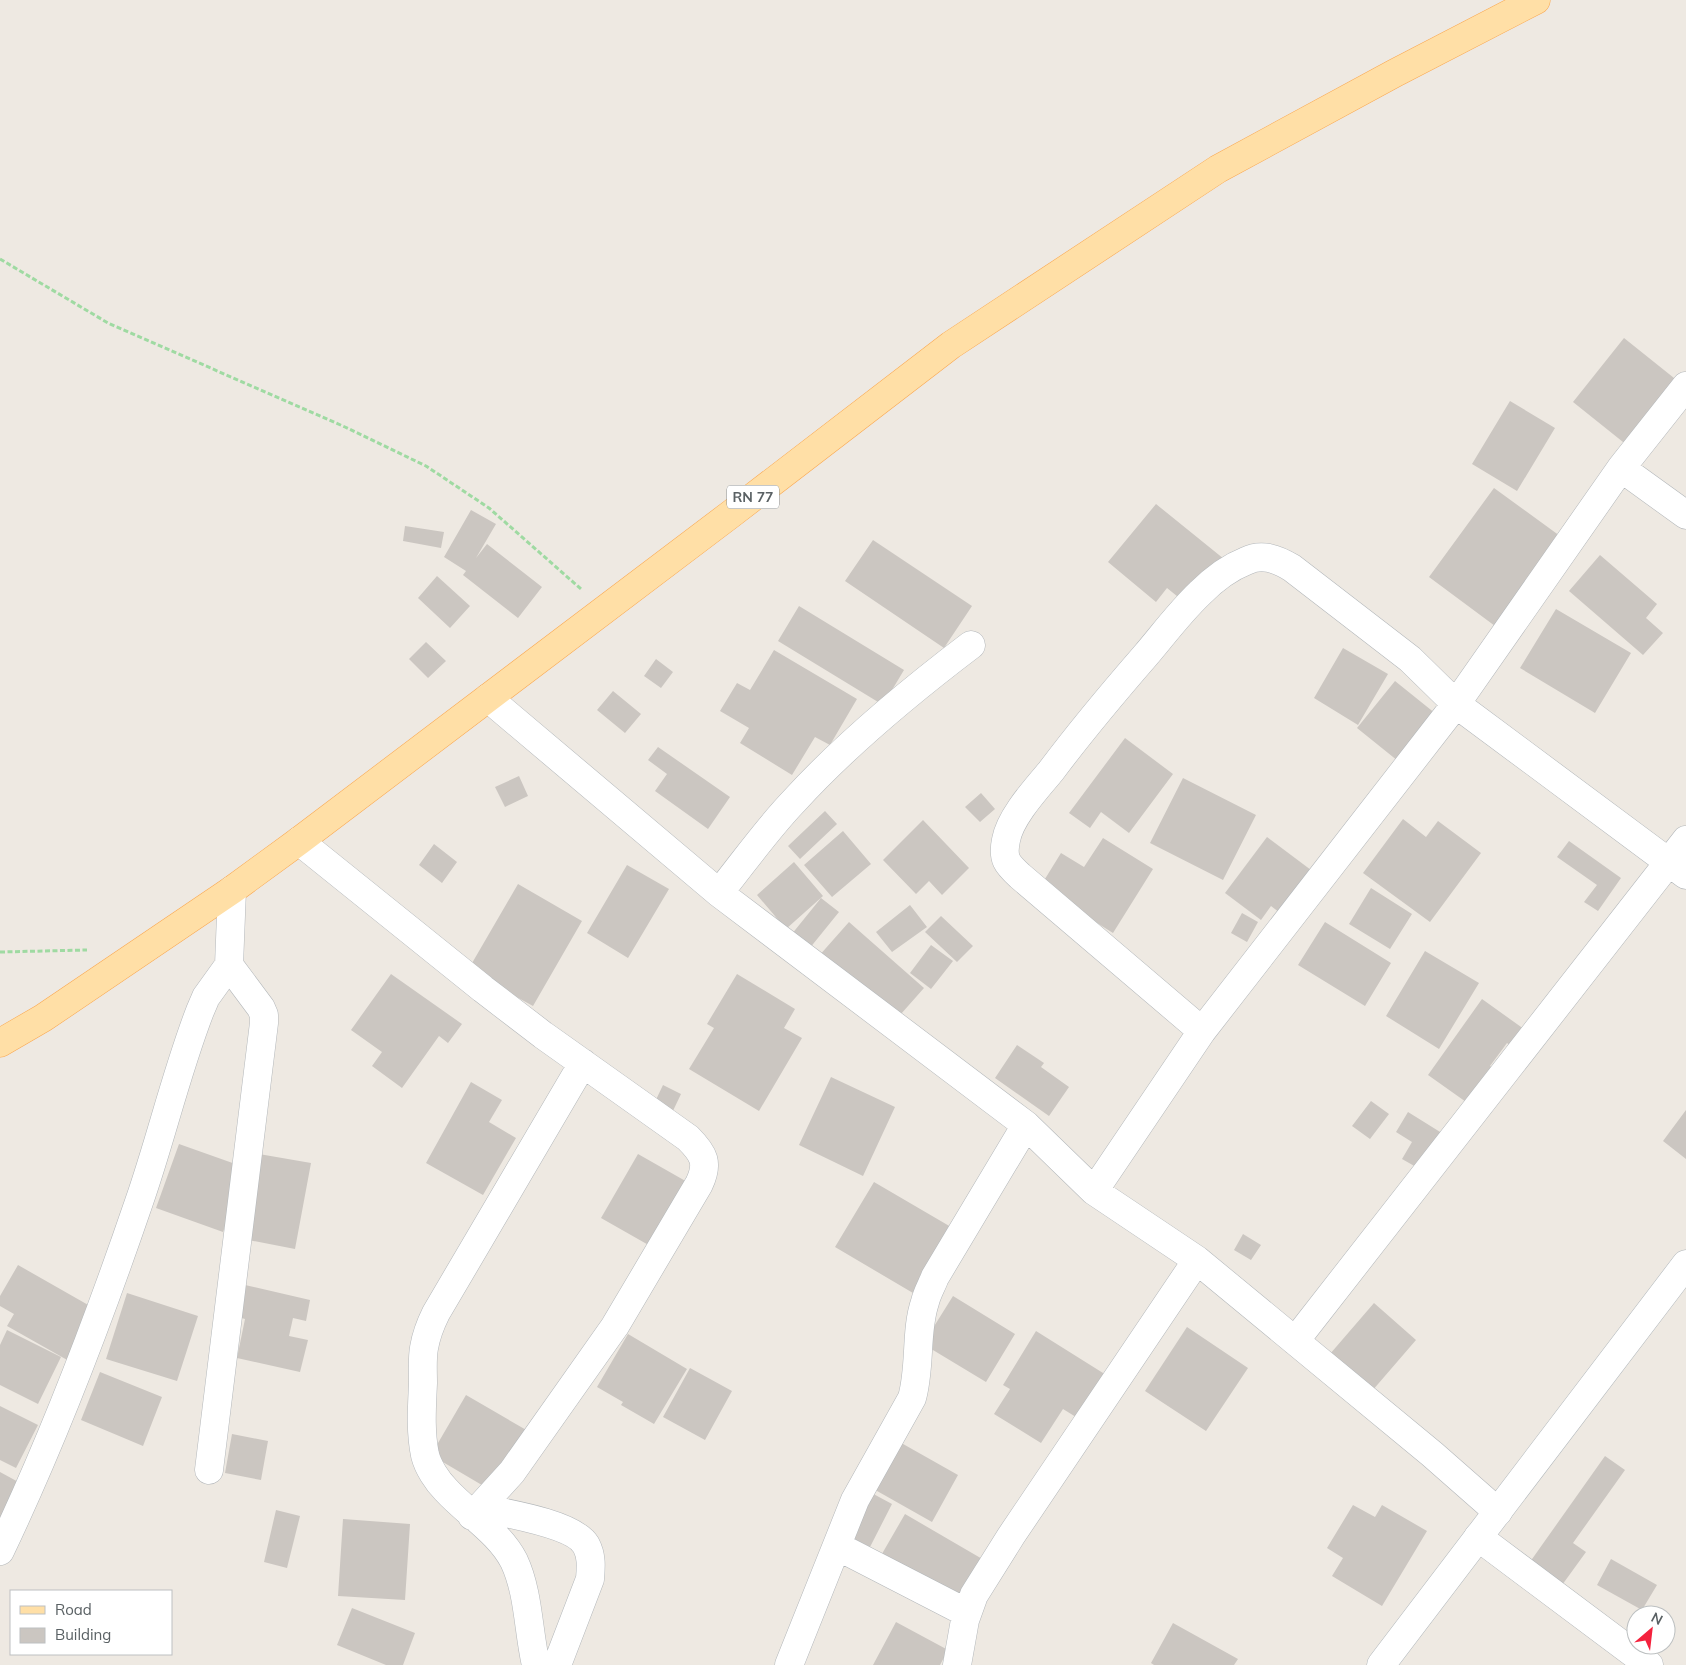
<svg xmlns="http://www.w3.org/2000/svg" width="1686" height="1665" font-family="Mulish,sans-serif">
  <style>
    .building { fill: #cbc6c1 }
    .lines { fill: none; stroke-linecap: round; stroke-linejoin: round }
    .street-casing { stroke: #b3b7ba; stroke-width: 29 }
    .secondary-casing { stroke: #b1b7bb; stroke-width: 29 }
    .primary-casing { stroke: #faa74f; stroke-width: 29 }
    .path { stroke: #9fdaa2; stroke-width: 3; stroke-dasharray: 5 2.5; stroke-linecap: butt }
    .street { stroke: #fff; stroke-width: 28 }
    .secondary { stroke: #fff; stroke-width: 28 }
    .primary { stroke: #ffdfa6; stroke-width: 28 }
    .labels { text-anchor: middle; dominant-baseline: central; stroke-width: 4; stroke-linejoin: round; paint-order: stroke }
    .shield { fill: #fff; stroke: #8c9092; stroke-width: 1 }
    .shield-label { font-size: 14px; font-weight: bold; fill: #5a6164 }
  </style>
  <rect width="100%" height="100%" fill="#eee9e2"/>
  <!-- building -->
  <path class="building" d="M1624 338 1679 382 1628 446 1573 402Z
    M1510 401 1555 428 1517 491 1472 464Z
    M1494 488 1560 536 1495 626 1429 577Z
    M1156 504 1224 559 1188 605 1167 588 1156 602 1108 562Z
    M471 510 496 524 476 558 487 544 542 587 518 618 463 575 466 571 444 557Z
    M405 526 444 532 441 548 403 541Z
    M873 540 972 606 944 648 845 581Z
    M1600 555 1657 604 1646 618 1663 633 1643 655 1569 591Z
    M437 576 470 606 450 628 418 598Z
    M799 606 904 670 883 705 778 641Z
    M1556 609 1631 653 1595 713 1520 668Z
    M426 642 446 661 428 678 409 659Z
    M1343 648 1388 674 1358 725 1314 698Z
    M774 650 857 699 830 745 815 737 792 775 740 743 749 728 720 711 737 683 750 690Z
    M656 659 673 672 661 688 644 676Z
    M1395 681 1436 714 1398 761 1357 728Z
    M613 691 641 714 625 733 597 710Z
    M1125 738 1173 774 1129 833 1101 812 1090 828 1069 813Z
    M658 747 730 797 708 829 655 791 667 774 648 760Z
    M519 776 528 796 505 807 495 787Z
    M1183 778 1256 815 1223 880 1150 843Z
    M981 793 995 809 980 822 965 807Z
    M825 811 837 824 800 859 788 846Z
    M1403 819 1426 837 1438 821 1481 853 1430 922 1363 873Z
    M923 820 969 868 942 895 929 881 916 894 883 860Z
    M843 831 871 864 832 897 804 865Z
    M1267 837 1319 876 1288 919 1271 906 1261 920 1225 893Z
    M1103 838 1153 869 1113 933 1040 887 1061 853 1084 867Z
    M1569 841 1621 878 1598 911 1584 902 1597 885 1557 857Z
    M434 844 457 862 442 883 419 865Z
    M794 862 823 896 786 929 757 895Z
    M627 865 669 889 628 958 587 933Z
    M518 884 582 921 533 1006 468 970Z
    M1371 888 1412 914 1390 949 1349 924Z
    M821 898 839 912 805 954 787 940Z
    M910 905 927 927 892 952 876 932Z
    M1242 913 1258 922 1247 942 1231 933Z
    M941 916 973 946 957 962 925 932Z
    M849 922 924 988 893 1023 818 957Z
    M1325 922 1391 963 1365 1006 1298 965Z
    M931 945 953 961 931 989 910 973Z
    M1425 951 1479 983 1439 1049 1386 1016Z
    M391 974 462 1024 448 1043 439 1036 402 1088 372 1066 382 1052 351 1030Z
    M737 974 795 1009 784 1028 802 1038 759 1111 689 1069 714 1028 707 1024Z
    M1482 999 1535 1037 1523 1055 1507 1043 1490 1066 1508 1079 1483 1114 1428 1075Z
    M1017 1045 1044 1063 1041 1067 1069 1087 1049 1116 995 1078Z
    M831 1077 895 1107 863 1176 799 1145Z
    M471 1082 502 1100 489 1122 516 1138 483 1195 426 1163Z
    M663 1085 681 1094 671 1115 653 1106Z
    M1371 1101 1389 1114 1370 1139 1352 1126Z
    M1686 1110V1159L1663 1141Z
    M1408 1112 1453 1140 1432 1176 1402 1159 1412 1142 1396 1132Z
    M179 1144 241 1166 234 1201 223 1232 156 1208Z
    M259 1154 311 1163 295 1249 243 1239Z
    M638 1154 689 1183 652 1247 601 1218Z
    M874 1182 951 1227 913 1293 835 1247Z
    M1243 1234 1261 1245 1251 1260 1234 1250Z
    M18 1265 97 1310 69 1361 7 1326 14 1314 0 1306V1296Z
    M245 1285 310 1300 306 1321 293 1318 289 1336 308 1340 300 1372 237 1358 245 1319 238 1317Z
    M127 1293 198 1316 177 1381 106 1359Z
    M953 1296 1015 1334 986 1382 923 1344Z
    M1374 1303 1416 1340 1372 1391 1330 1354Z
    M1187 1327 1248 1368 1206 1431 1145 1391Z
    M7 1330 61 1357 38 1404 0 1385V1345Z
    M1036 1331 1111 1378 1084 1422 1063 1409 1041 1443 994 1414 1010 1389 1003 1385Z
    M628 1334 687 1369 654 1424 621 1405 623 1402 597 1387Z
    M690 1368 732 1391 705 1440 663 1417Z
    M100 1372 162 1397 143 1446 81 1420Z
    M466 1395 528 1431 492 1491 431 1455Z
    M0 1406 38 1425 16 1468 0 1460Z
    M232 1434 268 1441 261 1480 225 1473Z
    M896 1440 958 1475 932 1522 870 1487Z
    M1605 1456 1625 1470 1573 1543 1586 1552 1557 1592 1525 1569Z
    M0 1472 22 1484 0 1523Z
    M866 1490 892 1504 870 1547 844 1534Z
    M1353 1505 1375 1517 1382 1505 1427 1531 1382 1606 1332 1576 1343 1558 1327 1548Z
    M276 1510 300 1516 287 1568 264 1562Z
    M905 1514 984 1560 957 1605 879 1559Z
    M343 1519 410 1524 405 1600 338 1596Z
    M1611 1559 1657 1585 1642 1610 1597 1585Z
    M352 1608 415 1633 403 1665H386L337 1645Z
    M896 1622 948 1650 940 1665H873Z
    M1173 1623 1238 1659 1234 1665H1154L1151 1663Z"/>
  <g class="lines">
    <defs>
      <path id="street" d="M1621 468 1686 386
        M488 698 719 893 1026 1125 1094 1191 1197 1260 1432 1454 1498 1512
        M299 841 483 989 543 1035 688 1138C704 1154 709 1163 699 1184L615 1326 512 1472 472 1516
        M719 893C744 862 767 829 794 801 847 743 909 692 971 645
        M1202 1031 1020 876C1007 864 1002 859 1006 840 1010 817 1036 789 1051 771 1081 731 1112 694 1145 656 1163 635 1179 613 1200 593 1213 580 1228 568 1246 561 1262 553 1277 559 1292 568L1410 659 1456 704 1686 875
        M1094 1191 1202 1031 1456 704 1621 468 1686 515
        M1295 1341 1686 840
        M209 1470 264 1023V1015L261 1008 229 965 232 890
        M481 1508C505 1513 574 1524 586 1545 592 1556 591 1567 590 1579L557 1665
        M1478 1537 1649 1665
        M837 1546 967 1613
        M0 1551C53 1440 99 1319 139 1202 161 1139 176 1073 200 1011L206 997 229 965
        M536 1665C528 1631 529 1593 514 1561 499 1532 468 1514 446 1490 437 1481 428 1467 425 1455 420 1431 422 1406 423 1383 423 1371 422 1359 424 1348 426 1336 430 1325 436 1313L583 1063
        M789 1665 855 1500 912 1398C921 1366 915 1331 925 1302 927 1293 932 1285 935 1277L1026 1125
        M957 1665 965 1620 974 1595 1011 1536 1197 1260"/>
      <path id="secondary" d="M1381 1665 1686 1264"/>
      <path id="primary" d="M0 1043 43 1018 232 890 299 841 731 514 951 345 1218 169 1395 73 1536 0"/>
    </defs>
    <!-- street casing -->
    <use href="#street" class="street-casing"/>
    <!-- secondary casing -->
    <use href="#secondary" class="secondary-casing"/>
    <!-- primary casing -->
    <use href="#primary" class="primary-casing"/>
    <!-- path -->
    <path class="path" d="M0 259 108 323 345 427 426 466 489 508 581 589
      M0 952 87 950"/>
    <!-- street -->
    <use href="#street" class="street"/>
    <!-- secondary -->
    <use href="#secondary" class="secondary"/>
    <!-- primary -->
    <use href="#primary" class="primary"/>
  </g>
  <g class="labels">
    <!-- shield labels -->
    <rect class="shield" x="727" y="485.5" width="52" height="23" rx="4"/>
    <g class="shield-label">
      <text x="753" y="497">RN 77</text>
    </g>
  </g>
  <!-- legend -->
  <rect x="10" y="1590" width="162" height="65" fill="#ffffff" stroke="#bdc0c1"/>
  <rect x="20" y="1606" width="25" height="8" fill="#ffdfa6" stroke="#bdc0c1"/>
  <text x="55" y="1615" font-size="15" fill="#5a6164">Road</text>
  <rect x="20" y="1628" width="25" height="15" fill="#cbc6c1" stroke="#bdc0c1"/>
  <text x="55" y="1640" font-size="15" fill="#5a6164">Building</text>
  <!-- north arrow -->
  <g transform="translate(1651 1630) rotate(28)"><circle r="24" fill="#ffffff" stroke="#bdc0c1"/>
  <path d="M0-4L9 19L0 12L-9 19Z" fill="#f4223d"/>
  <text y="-8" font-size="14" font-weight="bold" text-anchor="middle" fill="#5a6164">N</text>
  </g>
</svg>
